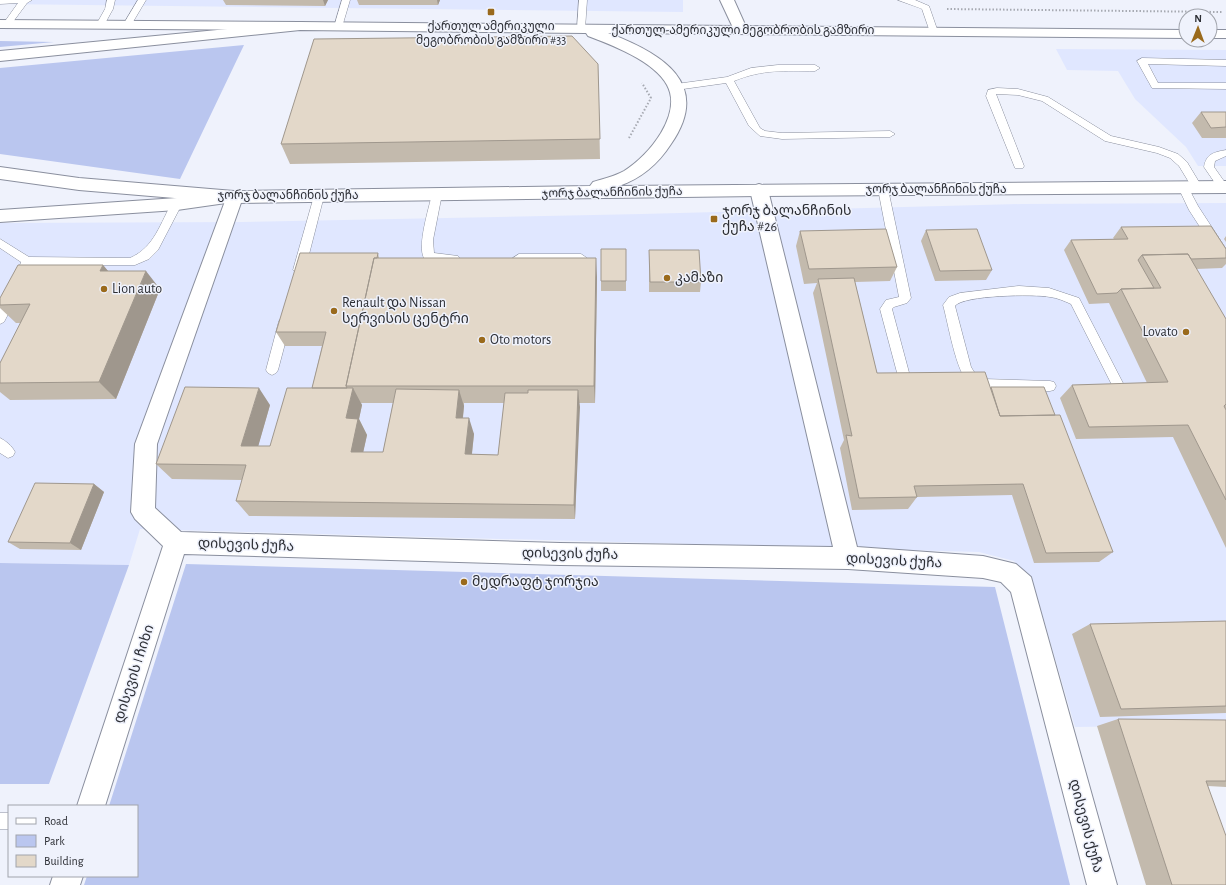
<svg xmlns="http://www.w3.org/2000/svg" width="1226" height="885" font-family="'Alegreya Sans','Noto Sans Georgian',sans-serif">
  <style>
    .built { fill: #e0e7ff }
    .green { fill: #bac6ef }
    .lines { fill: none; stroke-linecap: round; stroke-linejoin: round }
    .lane-casing { stroke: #8a8f9e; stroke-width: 1 }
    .street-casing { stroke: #8a8f9e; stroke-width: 2 }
    .primary-casing { stroke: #8a8f9e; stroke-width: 2 }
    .highway-casing { stroke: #8a8f9e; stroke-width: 2 }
    .path { stroke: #a7aab2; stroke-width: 2; stroke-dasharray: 1.5 2; stroke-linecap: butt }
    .lane { fill: #fff; fill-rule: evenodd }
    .street { fill: #fff; fill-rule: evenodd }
    .primary { fill: #fff; fill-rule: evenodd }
    .highway { fill: #fff; fill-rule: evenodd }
    .wall { fill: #c3baad; fill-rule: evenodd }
    .shaded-wall { fill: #9f978d }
    .building { fill: #e3d8c9; stroke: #9f978d }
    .poi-dot { fill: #9a6a1c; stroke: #eff2fc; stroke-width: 1.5 }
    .labels { text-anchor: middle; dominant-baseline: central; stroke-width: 3; stroke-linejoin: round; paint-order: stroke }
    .far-poi-label { font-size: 12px; fill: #2d2f35; stroke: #eff2fc }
    .far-street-label { font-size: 12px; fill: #2d2f35; stroke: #eff2fc }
    .poi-label { font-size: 14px; fill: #2d2f35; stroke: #eff2fc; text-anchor: start }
    .street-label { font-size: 14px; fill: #2d2f35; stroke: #eff2fc }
  </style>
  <rect width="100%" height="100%" fill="#eff2fc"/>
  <!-- built -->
  <path class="built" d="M0 0H683V12L0 4Z
    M1056 49 1226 50V166H1198L1186 147 1135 99 1118 71 1067 70Z
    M1226 203V725L1075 727 1034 586 1014 561 979 552 140 529 129 565 0 563V223L242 222 642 214 1022 204Z"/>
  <!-- green -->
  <path class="green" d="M0 41 54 42 0 47Z
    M244 45 180 179 0 154V68Z
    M0 563 129 565 49 784H0Z
    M186 564 995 587 1070 885H84L87 876H137V806H109Z"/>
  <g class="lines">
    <defs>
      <path id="lane" d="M0 0H32L27 3 10 26 7 27 3 24 18 3 0 4Z
        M107 0H115L113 9 103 27H97L96 25 105 9Z
        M138 0H146L130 27H124L123 25Z
        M342 0H350L342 27 338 30 334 27Z
        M579 0H587L585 29 581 32 577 29Z
        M898 0H915L929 6 938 32 937 34H931L930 32 922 9Z
        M1142 58 1226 60V66L1148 64 1158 83H1226V89L1152 88 1137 61Z
        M778 65H815L820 68 815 71C785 71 763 69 734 81L760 128 765 131 782 133 890 131 895 134 890 137 782 139 760 136 749 126 726 83 676 90 671 87 676 84 727 77 751 68Z
        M997 88 1018 89 1048 97 1111 136 1159 147 1178 154 1187 162 1202 187 1201 189H1193L1179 166 1170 158 1157 153 1105 141 1042 101 1018 95 996 94 1024 166 1023 168H1015L986 96 988 90Z
        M1226 150V156L1215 161 1214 167 1226 184V190L1219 189 1204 167C1206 154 1214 152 1226 150Z
        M1183 183 1187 185 1198 206 1226 249V262L1222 261 1189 210 1178 187Z
        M883 185 888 189 911 298 907 303 894 307 892 309 911 380 909 384 905 385 901 384 899 380 880 309 886 300 899 297 878 189Z
        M437 190 442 194 433 240 434 253 458 256 460 259 458 262C446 265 435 262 424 258 417 246 429 208 432 194Z
        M319 192 324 196 305 270 299 274 293 270 314 196Z
        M177 200 182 204 158 250 149 259 135 265H31L29 271 25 272 19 268 21 262 0 248V239L29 257 130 258C155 247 160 223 173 201Z
        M519 254H581L587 258 581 262H519L513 258Z
        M1019 286 1049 288 1079 298 1125 387 1123 391 1119 392 1115 391 1071 304C1064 301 1058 298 1050 297 1035 294 963 295 955 306L971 367 976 375 983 379 1050 381 1054 382 1056 386 1054 390 1050 391C1032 391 982 393 969 383 956 373 948 322 943 305L949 297 960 293Z
        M11 293 15 294 17 297 4 322 0 324V307L7 294Z
        M285 316 289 318 291 321 278 370 276 373 272 375 268 373 266 370 279 321 281 318Z
        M0 438C6 441 12 446 15 452L13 456 8 458 0 453Z
        M0 813H9V829H0Z"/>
      <path id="street" d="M720 0H734L747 29 745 32H735Z
        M759 184 765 186 768 190 857 547 983 556 1016 564 1031 577 1117 885H1087L1011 592 1001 582 983 578 848 569 560 565 184 554 105 806H77L163 546 135 519 131 512 135 444 228 193 234 191 240 193 243 197 157 444 155 508 181 532 560 543 833 547 750 190 753 186Z
        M53 876H83L80 885H50Z"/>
      <path id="primary" d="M300 22 1186 30V38L608 33C661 53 713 83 671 144 658 164 642 178 619 186L1226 181V193L759 196 234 203 79 190 0 179V167L79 178 234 191 590 186 593 182C603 179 615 176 624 171 649 156 683 114 667 85 654 61 612 45 588 36L586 33 300 30 0 61V51Z
        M1210 30H1226V38H1210Z"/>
      <path id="highway" d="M0 20 300 22 305 23 307 26 305 29 300 30 0 28Z
        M234 191 240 193 243 197 240 201 177 210 0 222V210L177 198Z"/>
    </defs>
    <!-- lane casing -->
    <use href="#lane" class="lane-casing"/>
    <!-- street casing -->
    <use href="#street" class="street-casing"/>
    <!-- primary casing -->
    <use href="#primary" class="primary-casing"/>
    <!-- highway casing -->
    <use href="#highway" class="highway-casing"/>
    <!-- path -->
    <path class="path" d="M947 9 1222 12
      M629 138 651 98 642 83"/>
    <!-- lane -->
    <use href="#lane" class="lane"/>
    <!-- street -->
    <use href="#street" class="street"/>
    <!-- primary -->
    <use href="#primary" class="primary"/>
    <!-- highway -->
    <use href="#highway" class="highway"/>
  </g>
  <!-- wall -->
  <path class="wall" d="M223 0H328L325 6 226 5Z
    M357 0H440L438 5H359Z
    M598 64 600 159 290 164 281 144Z
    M1201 112H1226V138H1202L1192 123Z
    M1121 227 1226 249V264L1222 268 1196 269 1226 320V548L1173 437 1076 439 1060 398 1072 385 1147 383 1109 303 1089 304 1064 250 1071 240 1114 239 1113 238Z
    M926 230 992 270 986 280 935 281 921 241Z
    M800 231 897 267 890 281 855 282 877 373 991 387 1055 415 1113 552 1099 562 1034 563 1012 495 917 497 908 509 852 510 840 448 844 440 813 293 817 283 804 284 796 246Z
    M1226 236V242L1224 239Z
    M649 250 701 282 700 292H649Z
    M378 253 379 258 597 277 595 403H579L575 519 249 516 236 501 242 480 172 479 156 464 270 405 258 446H270L312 388 322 346H285L276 332ZM361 403H393L383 452H363L367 435 359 419 362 405ZM464 403H504L498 455 472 454 474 434 463 418 464 406Z
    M103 265 108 271 160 289 116 399 10 400 0 392V363L21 323H16L0 308V298Z
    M601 281H626V291H601Z
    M94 484 104 492 81 550 20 549 8 542Z
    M1226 621V713L1100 717 1072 634 1090 624Z
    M1118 719 1226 720V787L1208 786 1226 885H1146L1097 726Z"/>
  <!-- shaded-wall -->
  <path class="shaded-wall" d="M323 0H328L325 6Z
    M437 0H440L438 5Z
    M596 258 597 277 595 403 594 386Z
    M103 265 118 283 100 271Z
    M146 271 160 289 116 399 99 382Z
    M259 388 270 405 254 461 241 446Z
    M353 388 362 405 359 419 367 435 360 467 351 452 346 418Z
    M459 390 464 406 461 434 456 418Z
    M578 390 580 407 575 519 574 505Z
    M469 418 474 434 470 470 465 454Z
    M94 484 104 492 81 550 70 543Z"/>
  <!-- building -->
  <path class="building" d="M572 36 598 64 600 139 281 144 314 39Z
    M1201 112H1226V127L1211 128Z
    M1211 226 1226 249V258L1191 259 1188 254 1142 255 1138 260 1154 288 1121 289 1117 293 1097 294 1071 240 1128 239 1121 227Z
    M886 229 897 267 809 269 800 231Z
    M977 229 992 270 940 271 926 230Z
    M601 249H626V281H601Z
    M649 250H699L701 282H650Z
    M300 253H378L377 258H374L346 386 347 388H312L326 332H276Z
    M1188 254 1226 319V404L1224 406 1226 410V500L1188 425 1089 427 1072 385 1168 382 1121 289 1161 288 1142 255Z
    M374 258H596L594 386H346Z
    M18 265H103L100 271H146L99 382 0 383V363L30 304 0 305V298Z
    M854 278 877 373 985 372 1000 416 1060 415 1113 552 1046 553 1023 484 914 486 917 497 859 498 846 435 852 436 818 279Z
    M185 387 259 388 241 446H270L287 388H353L346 418 358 419 351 452H383L396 389 459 390 456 418H469L465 454 498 455 505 393H528V390H578L574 505 236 501 246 465 156 464Z
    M991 387H1044L1055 415 1000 416Z
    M35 483 94 484 70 543 8 542Z
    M1226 621V706L1121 709 1090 624Z
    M1118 719 1226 720V781H1206L1226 836V885H1172Z"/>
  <!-- markers -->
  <g class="poi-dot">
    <rect x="487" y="8" width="8" height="8" rx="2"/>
    <rect x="710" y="215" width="8" height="8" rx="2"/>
    <circle cx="667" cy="278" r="4"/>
    <circle cx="104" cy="289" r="4"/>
    <circle cx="334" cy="311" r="4"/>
    <circle cx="1186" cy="332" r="4"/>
    <circle cx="482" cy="340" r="4"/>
    <circle cx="464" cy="582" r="4"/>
  </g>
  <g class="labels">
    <!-- far-poi labels -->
    <g class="far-poi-label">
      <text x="491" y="26">ქართულ ამერიკული<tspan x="491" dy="14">მეგობრობის გამზირი #33</tspan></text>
    </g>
    <!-- far-street labels -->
    <g class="far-street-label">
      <text x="743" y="30">ქართულ-ამერიკული მეგობრობის გამზირი</text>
      <text x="936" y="189">ჯორჯ ბალანჩინის ქუჩა</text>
      <text transform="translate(612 192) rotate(-1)">ჯორჯ ბალანჩინის ქუჩა</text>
      <text x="288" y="195">ჯორჯ ბალანჩინის ქუჩა</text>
    </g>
    <!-- poi labels -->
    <g class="poi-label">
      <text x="722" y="211">ჯორჯ ბალანჩინის<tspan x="722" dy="16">ქუჩა #26</tspan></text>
      <text x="675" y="278">კამაზი</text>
      <text x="112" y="289">Lion auto</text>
      <text x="342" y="303">Renault და Nissan<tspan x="342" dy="16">სერვისის ცენტრი</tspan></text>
      <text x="1178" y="332" text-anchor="end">Lovato</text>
      <text x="490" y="340">Oto motors</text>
      <text x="472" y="582">მედრაფტ ჯორჯია</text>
    </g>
    <!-- street labels -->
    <g class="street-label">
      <text transform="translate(246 545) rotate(2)">დისევის ქუჩა</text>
      <text transform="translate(570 554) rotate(1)">დისევის ქუჩა</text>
      <text transform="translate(894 561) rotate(3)">დისევის ქუჩა</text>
      <text transform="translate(134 674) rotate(-72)">დისევის I ჩიხი</text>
      <text transform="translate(1086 826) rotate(75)">დისევის ქუჩა</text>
    </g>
  </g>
  <!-- legend -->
  <rect x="8" y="805" width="130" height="72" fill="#eff2fc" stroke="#a1a4ac"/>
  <rect x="16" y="818" width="20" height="6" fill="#ffffff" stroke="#a1a4ac"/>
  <text x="44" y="825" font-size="12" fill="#2d2f35">Road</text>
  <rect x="16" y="835" width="20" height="12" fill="#bac6ef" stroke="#a1a4ac"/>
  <text x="44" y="845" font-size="12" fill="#2d2f35">Park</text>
  <rect x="16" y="855" width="20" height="12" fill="#e3d8c9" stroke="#a1a4ac"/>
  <text x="44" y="865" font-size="12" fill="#2d2f35">Building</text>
  <!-- north arrow -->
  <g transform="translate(1198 28) rotate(1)"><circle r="19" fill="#eff2fc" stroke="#a1a4ac"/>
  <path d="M0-3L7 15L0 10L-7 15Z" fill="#9a6a1c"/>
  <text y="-6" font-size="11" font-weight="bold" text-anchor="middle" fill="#2d2f35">N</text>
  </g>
</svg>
